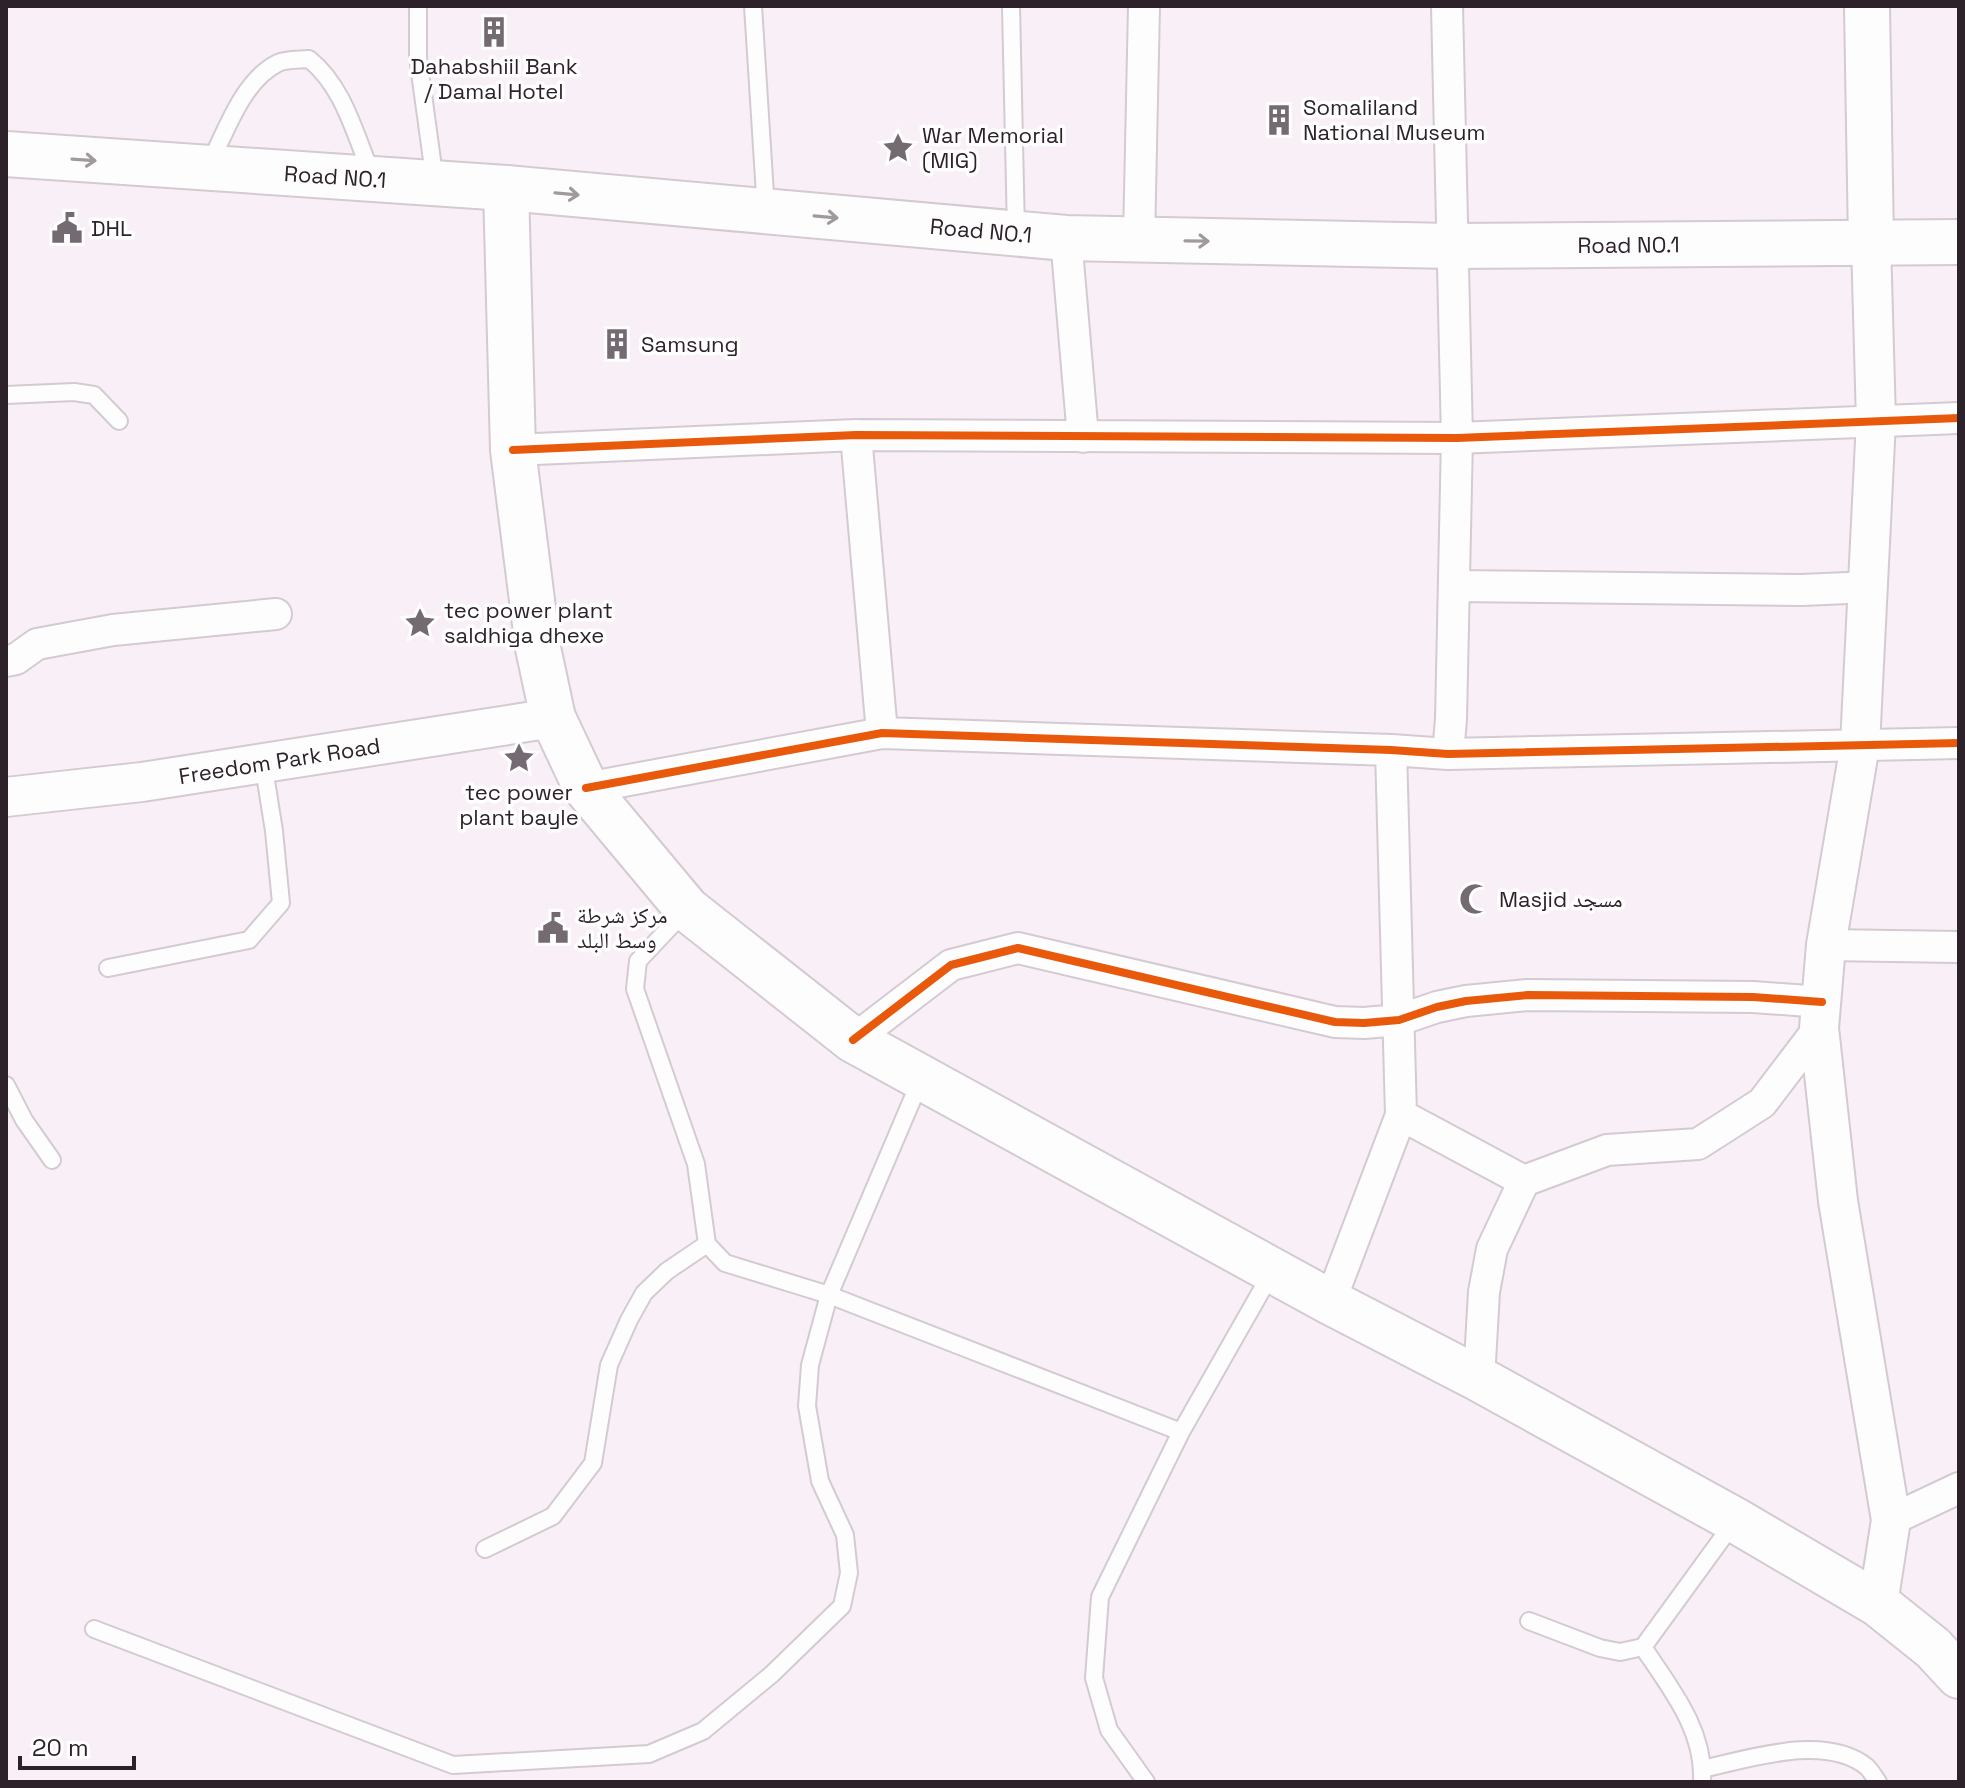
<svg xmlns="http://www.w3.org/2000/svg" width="1965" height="1788" font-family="'Space Grotesk','Noto Naskh Arabic',sans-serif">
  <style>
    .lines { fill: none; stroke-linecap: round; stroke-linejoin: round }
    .service-casing { stroke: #d4cad1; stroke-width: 20 }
    .minor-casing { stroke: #d4cad1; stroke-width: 34 }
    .tertiary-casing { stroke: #d4cad1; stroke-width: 42 }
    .secondary-casing { stroke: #d4cad1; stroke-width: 48 }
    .trunk-casing { stroke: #d4cad1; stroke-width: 48 }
    .service { stroke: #fefdfe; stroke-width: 16 }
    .minor { stroke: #fefdfe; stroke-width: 30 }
    .tertiary { stroke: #fefdfe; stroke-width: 38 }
    .secondary { stroke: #fefdfe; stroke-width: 44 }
    .trunk { stroke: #fefdfe; stroke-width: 44 }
    .cycleway-casing { stroke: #fefefe; stroke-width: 13 }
    .cycleway { stroke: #e8590c; stroke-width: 8 }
    .oneway { stroke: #a09a9f }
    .labels { text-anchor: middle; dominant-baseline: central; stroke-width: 7; stroke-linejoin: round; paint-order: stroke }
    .poi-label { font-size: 22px; fill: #2d222a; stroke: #fefefe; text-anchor: start }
    .street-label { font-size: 22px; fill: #2d222a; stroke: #fefefe }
  </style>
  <rect width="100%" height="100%" fill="#f9eff6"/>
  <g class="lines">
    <defs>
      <path id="service" d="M418 6V58L435 182
        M753 6 766 210
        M1011 6 1016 232
        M210 163C226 131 243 80 278 63 286 59 300 60 309 59 344 87 355 135 372 175
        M6 395 74 392 94 395 119 421
        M687 909 638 961 635 989 696 1164 707 1244 725 1263 829 1295 1181 1432
        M108 968 249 940 281 903 274 831 263 762
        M6 1085 24 1120 52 1160
        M485 1549 553 1516 593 1463 609 1365 629 1320 644 1293 667 1271 707 1244
        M1529 1621 1600 1648 1620 1652 1643 1647 1734 1522
        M94 1629 453 1765 649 1754 703 1731 772 1674 842 1606 849 1573 845 1535 820 1481 807 1406 810 1365 829 1295 921 1079
        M1643 1647C1670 1688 1705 1730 1702 1782
        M1702 1769C1749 1759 1825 1733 1867 1767 1871 1771 1875 1778 1878 1782
        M1146 1782 1109 1730 1094 1678 1100 1597 1181 1432 1272 1272"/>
      <path id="minor" d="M1447 6 1457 438 1451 719 1448 754
        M1066 238 1083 437
        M1139 240 1144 6
        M856 435 882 733
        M513 450 856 435 1457 438 1959 418
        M1454 586 1802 590 1870 587
        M6 661 16 659 37 644 113 630 276 614
        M586 788 882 733 1391 750 1448 754 1959 743
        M1826 945 1959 947
        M853 1040 951 965 1018 948 1335 1022 1364 1023 1399 1020 1437 1007 1466 1001 1528 995 1753 997 1822 1002
        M1401 1115 1524 1181
        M1330 1302 1401 1115 1391 750
        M1479 1379 1484 1292 1492 1249 1524 1181 1607 1150 1698 1144 1762 1103 1819 1028
        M1891 1520 1959 1488"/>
      <g id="tertiary">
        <path d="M1871 242 1876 421 1860 745 1826 945 1819 1028 1838 1201 1891 1520 1878 1604"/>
        <path id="s1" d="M6 797 142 782 553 718"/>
      </g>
      <path id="secondary" d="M1867 6 1871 242
        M506 188 513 450 538 648 553 718 586 788 687 909 853 1040 1330 1302 1479 1379 1735 1520 1878 1604 1933 1648 1959 1676"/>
      <g id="trunk">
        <path id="s2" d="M6 154 506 188 1066 238 1451 246 1959 242"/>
      </g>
    </defs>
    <!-- service casing -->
    <use href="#service" class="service-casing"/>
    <!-- minor casing -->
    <use href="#minor" class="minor-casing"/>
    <!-- tertiary casing -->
    <use href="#tertiary" class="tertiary-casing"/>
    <!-- secondary casing -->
    <use href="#secondary" class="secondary-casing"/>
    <!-- trunk casing -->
    <use href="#trunk" class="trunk-casing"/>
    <!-- service -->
    <use href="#service" class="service"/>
    <!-- minor -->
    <use href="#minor" class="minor"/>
    <!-- tertiary -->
    <use href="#tertiary" class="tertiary"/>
    <!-- secondary -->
    <use href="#secondary" class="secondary"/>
    <!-- trunk -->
    <use href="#trunk" class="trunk"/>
    <defs>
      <path id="cycleway" d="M513 450 856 435 1457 438 1959 418
        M586 788 882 733 1391 750 1448 754 1959 743
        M853 1040 951 965 1018 948 1335 1022 1364 1023 1399 1020 1437 1007 1466 1001 1528 995 1753 997 1822 1002"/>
    </defs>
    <!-- cycleway casing -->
    <use href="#cycleway" class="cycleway-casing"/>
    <!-- cycleway -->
    <use href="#cycleway" class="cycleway"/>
  </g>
  <!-- one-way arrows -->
  <defs><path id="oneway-shaft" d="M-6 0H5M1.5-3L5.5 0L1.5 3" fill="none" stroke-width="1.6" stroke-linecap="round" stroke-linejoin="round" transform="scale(2)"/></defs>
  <g class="oneway">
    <use href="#oneway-shaft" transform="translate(84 160) rotate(4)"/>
    <use href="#oneway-shaft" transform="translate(567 194) rotate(5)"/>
    <use href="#oneway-shaft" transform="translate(826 217) rotate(5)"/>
    <use href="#oneway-shaft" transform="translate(1197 241) rotate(1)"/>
  </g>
  <!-- icons -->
  <defs>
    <symbol id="building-bare" viewBox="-9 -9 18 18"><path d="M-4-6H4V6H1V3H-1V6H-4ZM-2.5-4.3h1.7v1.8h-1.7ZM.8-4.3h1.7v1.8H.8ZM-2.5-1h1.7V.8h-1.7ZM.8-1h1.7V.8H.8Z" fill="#746a71" stroke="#fefefe" stroke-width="2.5" paint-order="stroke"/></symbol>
    <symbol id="sight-bare" viewBox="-9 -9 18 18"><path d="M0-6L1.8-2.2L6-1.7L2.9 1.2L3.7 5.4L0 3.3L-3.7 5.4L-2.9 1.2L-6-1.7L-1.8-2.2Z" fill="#746a71" stroke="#fefefe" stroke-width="2.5" paint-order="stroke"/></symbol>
    <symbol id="civic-bare" viewBox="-9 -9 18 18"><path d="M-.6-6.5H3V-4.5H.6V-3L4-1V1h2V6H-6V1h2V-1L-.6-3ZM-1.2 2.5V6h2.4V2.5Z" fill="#746a71" stroke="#fefefe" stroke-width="2.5" paint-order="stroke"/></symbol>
    <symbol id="mosque-bare" viewBox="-9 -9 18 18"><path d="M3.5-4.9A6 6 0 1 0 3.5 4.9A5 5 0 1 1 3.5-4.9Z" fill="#746a71" stroke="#fefefe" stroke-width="2.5" paint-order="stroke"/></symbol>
  </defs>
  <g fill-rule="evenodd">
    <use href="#building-bare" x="472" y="10" width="44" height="44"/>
    <use href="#building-bare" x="1257" y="98" width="44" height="44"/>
    <use href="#sight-bare" x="876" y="126" width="44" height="44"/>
    <use href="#civic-bare" x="45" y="206" width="44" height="44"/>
    <use href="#building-bare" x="595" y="322" width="44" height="44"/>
    <use href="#sight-bare" x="398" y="601" width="44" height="44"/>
    <use href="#sight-bare" x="497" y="736" width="44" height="44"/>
    <use href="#mosque-bare" x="1453" y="877" width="44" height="44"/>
    <use href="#civic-bare" x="531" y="906" width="44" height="44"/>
  </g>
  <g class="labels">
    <!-- poi labels -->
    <g class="poi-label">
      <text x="494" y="66" text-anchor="middle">Dahabshiil Bank<tspan x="494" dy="25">/ Damal Hotel</tspan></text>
      <text x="1303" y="107">Somaliland<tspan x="1303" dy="25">National Museum</tspan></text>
      <text x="922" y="135">War Memorial<tspan x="922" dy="25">(MIG)</tspan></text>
      <text x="91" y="228">DHL</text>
      <text x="641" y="344">Samsung</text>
      <text x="444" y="610">tec power plant<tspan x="444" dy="25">saldhiga dhexe</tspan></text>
      <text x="519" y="792" text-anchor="middle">tec power<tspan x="519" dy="25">plant bayle</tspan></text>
      <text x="1499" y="899">Masjid مسجد</text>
      <text x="577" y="915">مركز شرطة<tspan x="577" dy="25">وسط البلد</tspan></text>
    </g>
    <!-- street labels -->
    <g class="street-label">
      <text stroke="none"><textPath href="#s2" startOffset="330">Road NO.1</textPath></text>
      <text stroke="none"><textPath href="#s2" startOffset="978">Road NO.1</textPath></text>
      <text stroke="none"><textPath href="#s2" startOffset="1626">Road NO.1</textPath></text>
      <text stroke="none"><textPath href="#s1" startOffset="276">Freedom Park Road</textPath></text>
    </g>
  </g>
  <!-- border -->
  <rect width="1965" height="1788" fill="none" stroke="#2d222a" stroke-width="16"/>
  <!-- scale -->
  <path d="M20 1756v12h114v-12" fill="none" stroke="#2d222a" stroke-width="4"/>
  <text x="32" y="1756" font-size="24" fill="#2d222a" stroke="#fefefe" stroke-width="6" paint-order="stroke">20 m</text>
</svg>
